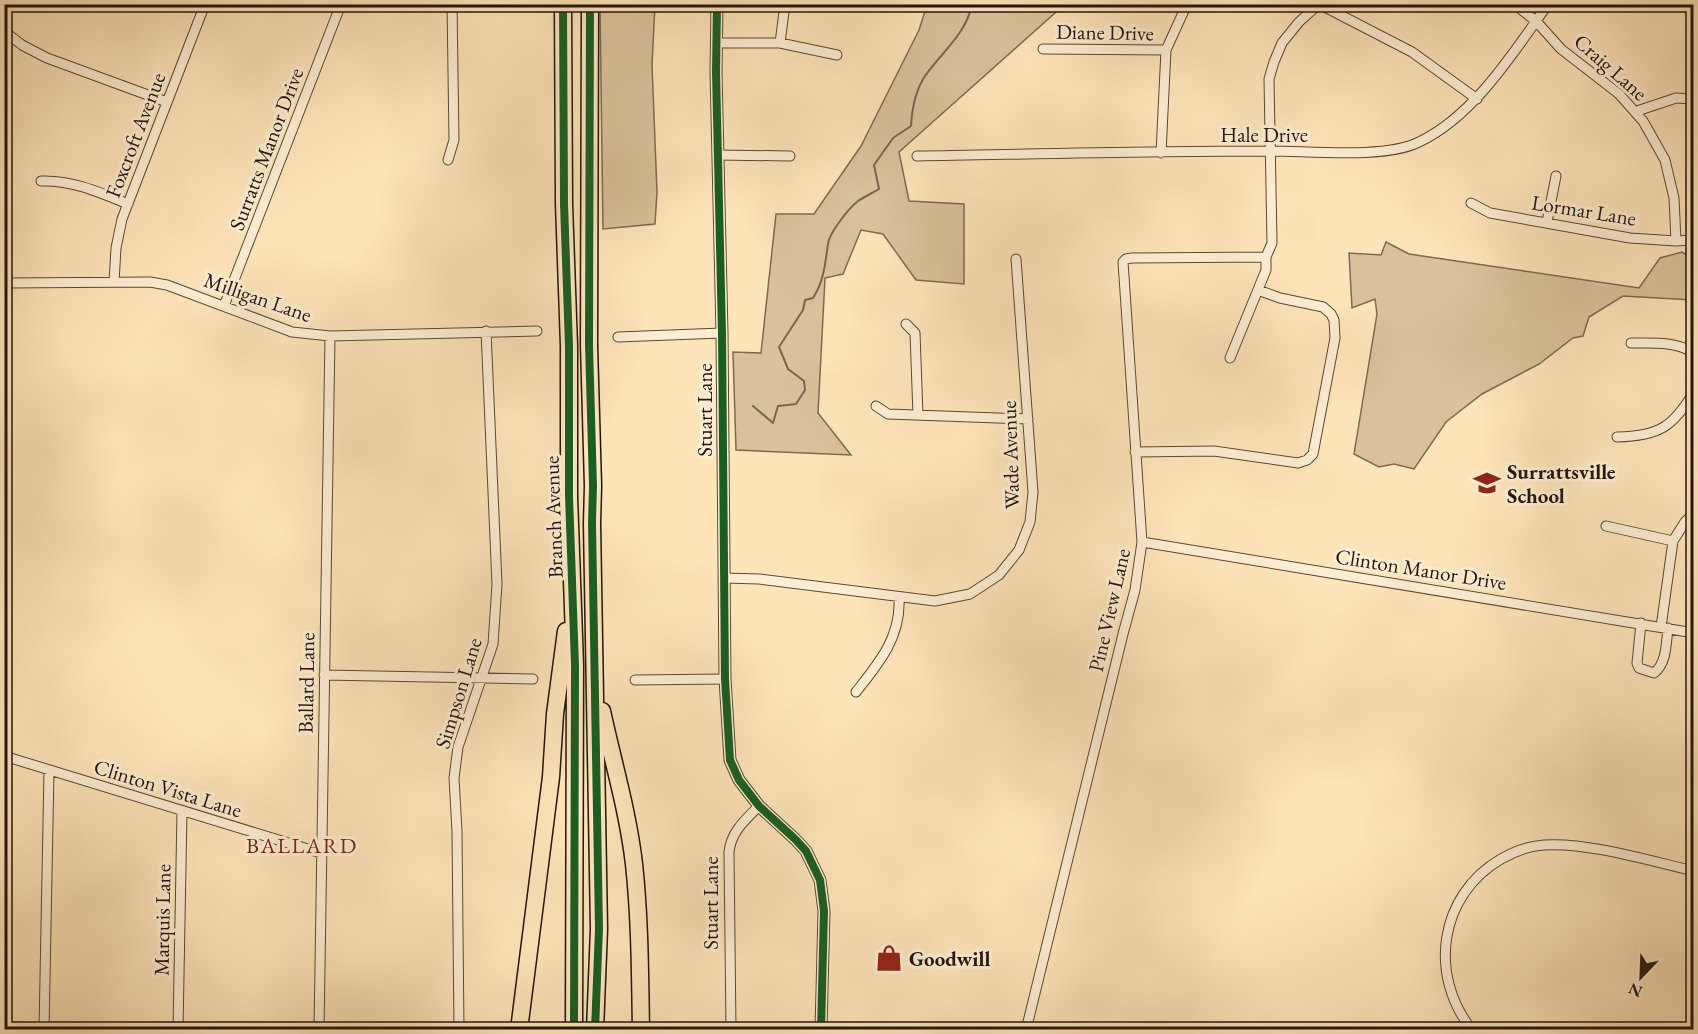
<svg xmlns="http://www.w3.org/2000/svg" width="1698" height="1034" font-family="'EB Garamond',serif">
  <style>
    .green { fill: #d9c19b; stroke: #7e6a53; stroke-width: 1.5 }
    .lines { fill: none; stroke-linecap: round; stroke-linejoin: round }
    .stream { stroke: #7a6650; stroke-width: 2 }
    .minor-casing { stroke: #5a4836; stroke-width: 11 }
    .tertiary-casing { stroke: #5a4836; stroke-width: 13 }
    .motorway-casing { stroke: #23140b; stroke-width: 19 }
    .minor { stroke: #feedd2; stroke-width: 9 }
    .tertiary { stroke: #feedd2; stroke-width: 10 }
    .motorway { stroke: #fee4b9; stroke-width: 16 }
    .cycleway-casing { stroke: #feedd2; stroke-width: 11 }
    .cycleway { stroke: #1b5e20; stroke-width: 8 }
    .labels { text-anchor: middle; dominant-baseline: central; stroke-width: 6; stroke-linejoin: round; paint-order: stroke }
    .street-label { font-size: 21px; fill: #23140b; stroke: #feedd2 }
    .poi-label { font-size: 21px; font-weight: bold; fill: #23140b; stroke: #feedd2; text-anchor: start }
    .neighbourhood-label { font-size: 22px; letter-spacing: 1.5px; fill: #7a1f14; stroke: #feedd2 }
  </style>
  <rect width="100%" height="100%" fill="#fee4b9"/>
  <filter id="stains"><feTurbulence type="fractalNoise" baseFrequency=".00333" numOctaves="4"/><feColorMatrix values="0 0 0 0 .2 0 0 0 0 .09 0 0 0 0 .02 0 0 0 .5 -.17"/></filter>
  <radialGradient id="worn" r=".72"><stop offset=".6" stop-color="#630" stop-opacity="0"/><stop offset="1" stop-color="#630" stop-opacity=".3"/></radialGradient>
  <!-- green -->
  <path class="green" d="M600 5H655L652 65 657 192 655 224 603 229Z
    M927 5H1064L899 152 909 201 964 204V284L916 280 883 234 861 230 843 274 825 278 818 413 851 455 736 450 733 352 761 353 776 214H814L861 146 919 30Z
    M1386 242 1409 254 1639 288 1660 258 1682 252 1693 259V300L1623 296 1589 317 1583 336 1573 338 1539 364 1482 394 1446 422 1414 469 1394 464 1379 467 1354 454 1377 314 1375 299 1352 308 1349 253 1381 255Z"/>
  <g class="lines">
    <!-- stream -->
    <path class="stream" d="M753 406 773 423 778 406 796 404 805 390 804 381 788 369 779 347 803 310 805 300 813 298C824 281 825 264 828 244 829 233 849 208 858 201 864 197 872 193 879 189L874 165 893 138 911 126C912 108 915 91 925 76 941 53 967 33 972 4"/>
    <defs>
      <path id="minor" d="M1319 4 1412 52 1477 99
        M1514 4 1536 21 1561 49 1619 94 1643 121 1665 160 1674 198 1676 241
        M4 31 22 45 47 58 167 102
        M717 43H780L837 55
        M780 43 785 4
        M1043 49 1166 50
        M1637 111 1676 98 1694 99
        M1161 153 1166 50 1187 4
        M718 155 790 156
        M917 156C1035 154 1153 151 1271 151 1310 151 1385 159 1419 142 1474 116 1514 52 1548 4
        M448 160 454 140 452 4
        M41 181C72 180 99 192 128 204
        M1471 203 1490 213 1630 238 1676 241 1694 240
        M1547 222 1556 176
        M114 282 116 248 122 219 205 4
        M4 283 150 282 167 285 292 332 330 336 537 331
        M224 306 341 4
        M906 324 915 333 918 415
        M618 337 722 333
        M1631 343C1652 343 1676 341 1694 353
        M1230 358 1266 270V257L1272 243 1269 79 1274 62 1282 43 1299 22 1319 4
        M876 406 888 414 1028 419
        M1617 437C1659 436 1673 427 1694 392
        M1135 452 1214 451 1298 463 1307 460 1313 454 1335 338 1334 320 1331 314 1323 307 1280 298 1258 290
        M1606 526 1673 541
        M1142 542 1694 633
        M724 578 759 579 935 601 970 594 999 575 1019 550 1030 522 1033 492 1016 259
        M1641 623 1637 663 1639 668 1654 673C1667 663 1666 643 1668 628
        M1661 627 1673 541 1685 522 1694 513
        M324 675 533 679
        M635 680 725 679
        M856 692C879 663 901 637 899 599
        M4 756 321 853
        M44 1030 49 771
        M178 1030 182 811
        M319 1030 330 336
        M459 1030 457 831 454 778 458 747 493 644 497 584 486 331
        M731 1030 729 852C731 832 745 820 759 806
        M1026 1030 1123 634 1135 590 1142 542 1123 262 1126 259 1132 258 1266 257
        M1472 1030C1428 975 1439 895 1501 859 1515 851 1529 846 1544 845 1588 842 1650 861 1694 871"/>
      <path id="tertiary" d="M717 4 716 72 722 333 725 679 730 760 739 780 759 806 796 840 806 851 820 880 824 911 821 1030"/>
      <path id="motorway" d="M563 4 564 204 569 346V496L575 665 574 1030
        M590 4 589 345 593 486 592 523 599 929 595 1030
        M602 711C613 762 628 812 634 864 640 919 640 975 641 1030
        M519 1030 551 777 555 714 566 631"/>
    </defs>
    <!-- minor casing -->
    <use href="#minor" class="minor-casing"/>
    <!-- tertiary casing -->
    <use href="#tertiary" class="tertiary-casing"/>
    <!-- motorway casing -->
    <use href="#motorway" class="motorway-casing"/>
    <!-- minor -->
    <use href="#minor" class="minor"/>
    <!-- tertiary -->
    <use href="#tertiary" class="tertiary"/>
    <!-- motorway -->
    <use href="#motorway" class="motorway"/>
    <defs>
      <path id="cycleway" d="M563 4 564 204 569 346V496L575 665 574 1030
        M590 4 589 345 593 486 592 523 599 929 595 1030
        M717 4 716 72 722 333 725 679 730 760 739 780 759 806 796 840 806 851 820 880 824 911 821 1030"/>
    </defs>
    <!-- cycleway casing -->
    <use href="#cycleway" class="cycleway-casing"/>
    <!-- cycleway -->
    <use href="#cycleway" class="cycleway"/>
  </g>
  <!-- icons -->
  <defs>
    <symbol id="school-bare" viewBox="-9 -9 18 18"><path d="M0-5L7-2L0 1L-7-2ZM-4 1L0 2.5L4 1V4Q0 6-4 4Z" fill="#8f2418" stroke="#feedd2" stroke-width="2.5" paint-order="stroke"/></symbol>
    <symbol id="shop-bare" viewBox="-9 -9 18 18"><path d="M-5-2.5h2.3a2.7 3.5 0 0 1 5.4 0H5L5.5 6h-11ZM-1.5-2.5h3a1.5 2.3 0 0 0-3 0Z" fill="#8f2418" stroke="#feedd2" stroke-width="2.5" paint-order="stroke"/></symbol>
  </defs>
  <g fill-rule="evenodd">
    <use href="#school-bare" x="1468" y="464" width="38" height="38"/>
    <use href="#shop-bare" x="870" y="939" width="38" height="38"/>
  </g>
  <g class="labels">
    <!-- street labels -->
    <g class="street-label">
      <text transform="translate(1105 32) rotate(1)">Diane Drive</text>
      <text transform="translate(1611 67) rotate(41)">Craig Lane</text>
      <text x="1264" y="134">Hale Drive</text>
      <text transform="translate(135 135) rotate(-69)">Foxcroft Avenue</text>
      <text transform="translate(266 149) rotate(-69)">Surratts Manor Drive</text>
      <text transform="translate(1584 210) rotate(9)">Lormar Lane</text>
      <text transform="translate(258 297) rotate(19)">Milligan Lane</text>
      <text transform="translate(704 410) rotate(-90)">Stuart Lane</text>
      <text transform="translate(1010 455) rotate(-92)">Wade Avenue</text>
      <text transform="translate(553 517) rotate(-92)">Branch Avenue</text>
      <text transform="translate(1421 569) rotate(9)">Clinton Manor Drive</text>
      <text transform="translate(1109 610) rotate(-77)">Pine View Lane</text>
      <text transform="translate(306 683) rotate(-89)">Ballard Lane</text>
      <text transform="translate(458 693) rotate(-73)">Simpson Lane</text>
      <text transform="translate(168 788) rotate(17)">Clinton Vista Lane</text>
      <text transform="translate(710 903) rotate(-90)">Stuart Lane</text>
      <text transform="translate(162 920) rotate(-89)">Marquis Lane</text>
    </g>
    <!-- poi labels -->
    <g class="poi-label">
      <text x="1507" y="471">Surrattsville<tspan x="1507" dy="24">School</tspan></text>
      <text x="909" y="958">Goodwill</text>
    </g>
    <!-- neighbourhood labels -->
    <g class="neighbourhood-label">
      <text x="302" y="845">BALLARD</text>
    </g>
  </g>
  <!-- margin -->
  <rect width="1698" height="1034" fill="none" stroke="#fee4b9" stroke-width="24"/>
  <rect x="6" y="6" width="1686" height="1022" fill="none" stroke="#23140b" stroke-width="3"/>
  <rect x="12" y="12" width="1674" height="1010" fill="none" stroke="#23140b" stroke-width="1.5"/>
  <!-- north arrow -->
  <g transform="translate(1641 977) rotate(203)" stroke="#feedd2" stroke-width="4.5" paint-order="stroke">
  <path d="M0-4.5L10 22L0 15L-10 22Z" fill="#23140b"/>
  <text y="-9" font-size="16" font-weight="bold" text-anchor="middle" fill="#23140b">N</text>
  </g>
  <rect width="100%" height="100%" filter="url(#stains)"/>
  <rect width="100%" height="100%" fill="url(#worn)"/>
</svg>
